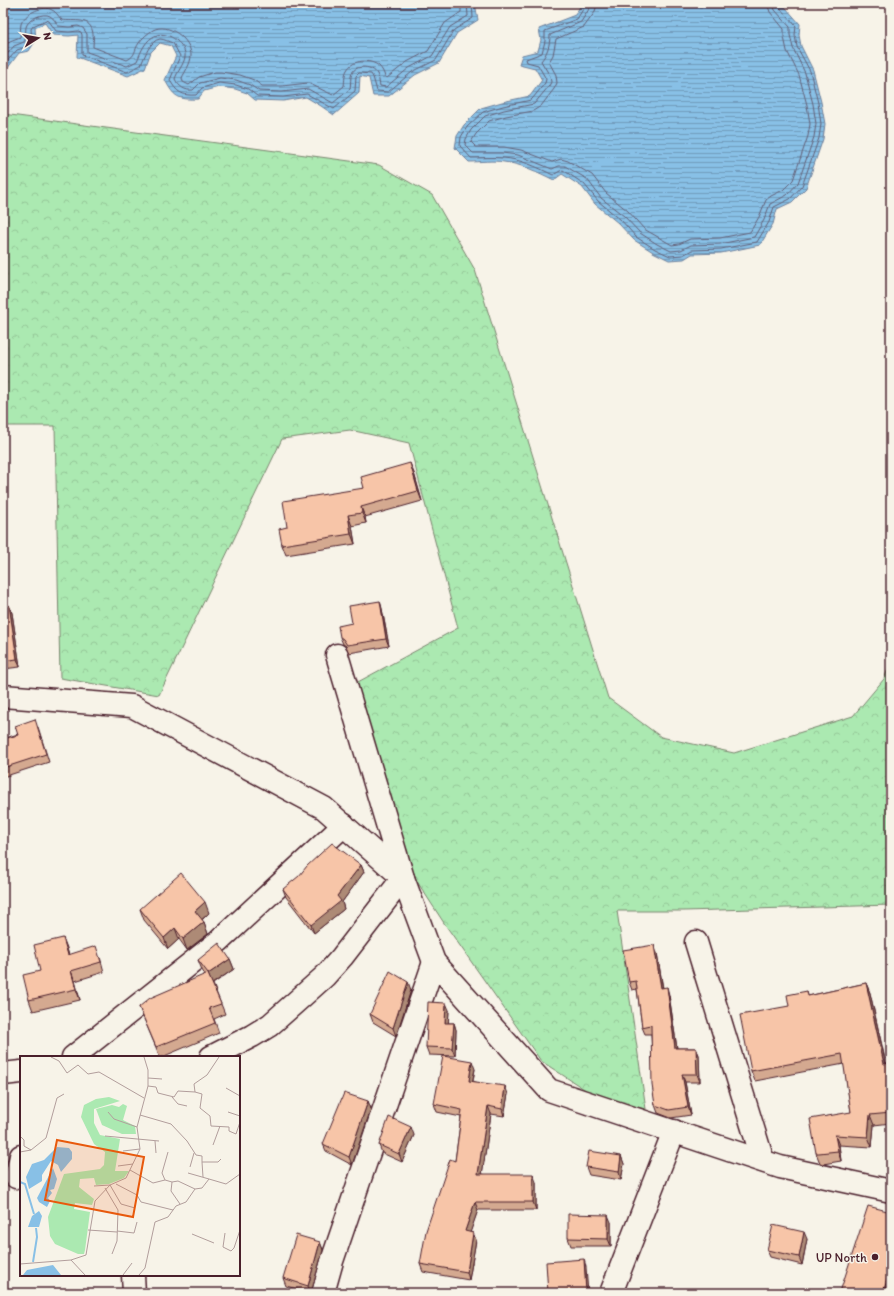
<svg xmlns="http://www.w3.org/2000/svg" width="894" height="1296" font-family="Itim,sans-serif">
  <style>
    .forest { fill: url(#forest-crowns); stroke: #7a846e }
    .water { fill: url(#water-rules); stroke: #6f809b }
    .lines { fill: none; stroke-linecap: round; stroke-linejoin: round }
    .shore { stroke: #635f76; stroke-width: 1 }
    .minor-casing { stroke: #4a1f2b; stroke-width: 25 }
    .tertiary-casing { stroke: #4a1f2b; stroke-width: 25 }
    .minor { stroke: #f7f3e8; stroke-width: 22 }
    .tertiary { stroke: #f7f3e8; stroke-width: 22 }
    .wall { fill: #d4a990; stroke: #4a1f2b }
    .shaded-wall { fill: #ad8a76; stroke: #4a1f2b }
    .building { fill: #f7c5a8; stroke: #4a1f2b }
    .poi-dot { fill: #4a1f2b; stroke: #f7f3e8; stroke-width: 1.5 }
    .labels { text-anchor: middle; dominant-baseline: central; stroke-width: 3; stroke-linejoin: round; paint-order: stroke }
    .poi-label { font-size: 13px; fill: #4a1f2b; stroke: #f7f3e8; text-anchor: end }
    .inset-river { fill: none; stroke: #88c0e6; stroke-width: 2 }
    .inset-road { fill: none; stroke: #b29e9c; stroke-width: 1 }
    .view { fill: #e8590c; fill-opacity: 0.15; stroke: #e8590c; stroke-width: 2 }
    .inset-edge { fill: none; stroke: #4a1f2b; stroke-width: 2 }
  </style>
  <defs>
    <pattern id="forest-crowns" width="20" height="18" patternUnits="userSpaceOnUse"><rect width="20" height="18" fill="#abe9b1"/><path d="M2 6a3 3 0 1 1 6 0M12 15a3 3 0 1 1 6 0" fill="none" stroke="#95c798"/></pattern>
    <pattern id="water-rules" width="6" height="5" patternUnits="userSpaceOnUse"><rect width="6" height="5" fill="#88c0e6"/><path d="M0 2.5h6" fill="none" stroke="#719bbb"/></pattern>
  </defs>
  <rect width="100%" height="100%" fill="#f7f3e8"/>
  <filter id="ink" filterUnits="userSpaceOnUse"><feTurbulence type="fractalNoise" baseFrequency=".025" numOctaves="2"/><feDisplacementMap in="SourceGraphic" scale="8" xChannelSelector="R" yChannelSelector="G"/><feConvolveMatrix kernelMatrix="1 2 1 2 8 2 1 2 1" color-interpolation-filters="sRGB"/></filter>
  <g filter="url(#ink)">
    <!-- forest -->
    <path class="forest" d="M3 114 379 165 432 195 475 270 608 698 661 737 734 753 853 716 884 679 891 662V905L684 911H617L646 1109 598 1098 541 1061 444 923 405 863 356 683 458 628 409 443 350 430 282 439 159 695 60 678 55 426H3Z"/>
    <!-- water -->
    <path class="water" d="M3 3H475L478 20 457 33 439 63 415 75 389 96H373L369 78 360 76 359 93 334 115 321 106 306 97 283 101 255 100 247 93 235 89 219 87 204 91 198 99C178 100 174 97 165 80L176 56 171 46 160 43 151 52 145 68 128 76 77 57 78 35 69 36 53 35 45 23 35 28 36 40 29 51 19 53 7 69 3 71Z
      M582 3H780L786 8 800 24 799 35 801 46 813 70 821 102 825 124 823 139 806 188 792 202 777 209 773 224 760 245 721 253 692 254 684 259 669 260 653 252 634 240 618 223 595 204 582 187 562 174 554 180C538 172 521 164 504 162 493 160 480 162 469 162L455 148 457 136 464 125 481 108 502 102 530 96 542 80 535 68 519 64 522 55 538 51 541 40 539 29 575 15Z"/>
    <g class="lines">
      <!-- shore -->
      <path class="shore" d="M585 3V6L577 19 545 31V41L542 53 526 59 527 62 538 65 546 79 545 83 533 98 531 100 503 106 483 112 467 127 461 137 460 146 471 158C482 158 492 157 503 158 520 159 537 167 553 175L560 171 563 170 584 184 598 201 621 220 636 237 655 249 670 256 683 255 692 250 721 249 757 242 769 222 774 207 790 199 802 186 819 138 821 124 818 103 810 71 797 47 795 35 796 26 779 7 778 3
        M590 3 589 9 581 22 550 35C550 45 547 54 541 61L550 76 551 82 549 86 534 104 504 110 485 116 471 130 466 139 465 145 473 153H502L518 155 552 169 559 166H565L587 179 601 198 624 216 640 233 657 244 671 251 681 250 691 245 720 244 754 237 764 220 770 204 787 195 798 183 814 137 816 124 813 104 805 73 793 48 790 35V27L775 10 773 3
        M597 3 595 12 584 27 556 39 553 55 549 62 556 75 557 83 554 89 541 106 533 111 506 116 489 121 476 134 471 142 476 147H504L521 150 552 162 561 159 568 161 592 175 606 193 628 211 644 229 672 245 679 244 690 239 720 238 750 232 759 217 766 200 771 196 783 190 793 180 808 136 810 124 807 105 799 75 787 51 784 37V29L770 12 767 3
        M3 49 10 41 20 37C21 33 20 28 21 24 24 14 41 6 50 9 56 11 58 16 62 20 74 22 91 16 93 34 94 39 93 43 93 47L127 60C136 56 134 50 139 43 142 38 148 33 153 30 168 22 191 39 191 55 191 64 185 71 182 78L183 82 189 85 199 77 215 72H221L240 75 254 80 262 86H282L308 83 333 95 344 86C345 80 344 75 347 70 353 59 370 59 379 66 382 69 384 73 385 77L387 78 407 62 428 51 445 23 461 12V3
        M3 59 14 46 24 42C27 37 25 33 26 27 28 19 43 12 50 16 54 18 56 23 58 26L69 27 78 26 83 28 87 34V52L127 66 137 61C141 52 145 39 157 35 168 31 187 45 185 57 184 64 177 72 175 79 179 87 185 91 193 90L200 83 220 78 236 80 250 85 259 91 282 92 308 89 333 103 350 89C351 84 350 77 352 73 356 64 373 66 377 74 379 77 379 82 380 86L386 87 409 68 432 56 450 27 468 16 467 3
        M3 66 17 50 27 47 32 39 31 29 33 26 46 20 49 21 56 31 69 32 78 31 81 32 82 35V55L127 72 141 65C144 58 150 40 160 39 164 39 169 42 173 43L180 56 170 80C176 92 182 96 196 95L202 88 219 83 236 85 248 89 257 96 283 97 307 94 334 109 355 91 356 76 359 73 371 74 373 77 377 91 388 92 412 72 436 60 454 30 473 18 472 3"/>
      <defs>
        <path id="minor" d="M696 942 763 1161
          M73 1057 219 941 344 825
          M211 1057 252 1036 270 1025 306 993 325 976 342 957 403 878 337 655
          M3 1074 21 1072
          M16 1177 21 1156
          M133 1275 134 1293
          M323 1293 332 1261 434 962
          M611 1293 674 1131"/>
        <path id="tertiary" d="M3 696 132 706 324 808 403 878 434 962 549 1090 780 1167 891 1191"/>
      </defs>
      <!-- minor casing -->
      <use href="#minor" class="minor-casing"/>
      <!-- tertiary casing -->
      <use href="#tertiary" class="tertiary-casing"/>
      <!-- minor -->
      <use href="#minor" class="minor"/>
      <!-- tertiary -->
      <use href="#tertiary" class="tertiary"/>
    </g>
    <!-- wall -->
    <path class="wall" d="M414 473 422 501 365 517 366 523 352 526 355 544 286 555 282 545 287 527 364 488Z
      M380 601 382 609 389 646 349 653 346 646 343 644 340 637 352 623Z
      M9 605 12 613 20 667 3 669V606Z
      M38 727 49 762 3 777V739Z
      M361 865 364 872 342 902 344 909 314 933 286 897 283 889Z
      M140 909 209 913 202 920 204 922 208 934 187 950 179 939 168 949 144 920Z
      M63 938 69 955 100 957 104 972 75 981 80 1000 33 1011 29 1000 40 971Z
      M657 953 663 988 669 995 677 1048H696L699 1055 700 1082H685L691 1115 671 1118 658 1113 655 1105 651 1034H645L642 1027 637 989 632 990 629 982Z
      M230 959 234 969 213 984 225 1014 214 1019 219 1033 162 1057H160L139 1007 205 975 202 970 198 960Z
      M866 983 870 993 886 1063H891V1123L874 1125 872 1147 839 1145 841 1161 823 1164 820 1163 816 1153 851 1112 844 1064 755 1081 751 1071 789 1006 807 991 808 996Z
      M411 990 396 1036 373 1022 370 1014Z
      M449 1010 448 1023H454L456 1030 455 1056 429 1055 426 1047Z
      M475 1069 473 1081 508 1094 504 1116 491 1114 482 1174 536 1182V1210H478L470 1232 473 1233 476 1240 469 1280 423 1272 420 1264 455 1161 461 1117 437 1112 434 1104Z
      M368 1101 371 1109 352 1165 326 1151 323 1144Z
      M414 1135 402 1162 382 1153 379 1145Z
      M621 1156 624 1164 621 1180 589 1175 586 1167Z
      M611 1222V1246H571L568 1238Z
      M807 1239 802 1265 770 1257 767 1250Z
      M320 1242 323 1250 311 1293 286 1286 283 1278Z"/>
    <!-- shaded-wall -->
    <path class="shaded-wall" d="M410 463 414 473 422 501 418 491Z
      M361 507 365 517 366 523 362 513Z
      M348 515 352 526 355 544 351 534Z
      M380 601 382 609 389 646 386 639Z
      M9 605 12 613 20 667 17 659Z
      M361 865 364 872 342 902 344 909 314 933 311 925 337 896Z
      M205 902 209 913 199 922 195 911Z
      M204 922 208 934 187 950 183 939Z
      M175 928 179 939 168 949 164 938Z
      M63 938 67 948 71 966 68 955Z
      M654 945 657 953 664 996 661 988Z
      M230 959 234 969 212 984 208 974Z
      M71 971 75 981 80 1000 76 989Z
      M408 982 411 990 396 1036 393 1028Z
      M866 983 870 993 888 1074 884 1064Z
      M667 987 669 995 678 1056 675 1048Z
      M446 1003 449 1010 448 1030 445 1023Z
      M454 1023 456 1030 455 1056 452 1048Z
      M696 1048 699 1055 700 1082 697 1074Z
      M472 1061 475 1069 471 1088 469 1081Z
      M682 1074 685 1082 691 1115 688 1107Z
      M505 1086 508 1094 504 1116 502 1109Z
      M368 1101 371 1109 352 1165 349 1157Z
      M488 1106 491 1114 481 1182 478 1174Z
      M870 1115 874 1125 872 1147 868 1137Z
      M411 1127 414 1135 402 1162 399 1154Z
      M835 1135 839 1145 841 1161 838 1151Z
      M621 1156 624 1164 621 1180 619 1172Z
      M533 1174 536 1182V1210L533 1202Z
      M475 1202 478 1210 468 1239 465 1231Z
      M608 1215 611 1222V1246L608 1239Z
      M804 1232 807 1239 802 1265 799 1257Z
      M473 1233 476 1240 469 1280 467 1272Z
      M320 1242 323 1250 311 1293 308 1286Z
      M584 1259 586 1267 588 1293H586Z
      M891 1266V1293H883Z"/>
    <!-- building -->
    <path class="building" d="M410 463 418 491 361 507 362 513 348 515 351 534 282 545 279 529 287 527 283 501 364 488 361 477Z
      M380 601 386 639 347 645 343 639 340 637 338 626 352 623 349 606Z
      M9 605 17 659 3 661V606Z
      M35 719 46 754 3 768V739L18 735 15 726Z
      M332 843 361 865 337 896 341 901 311 925 283 889 299 876 307 866Z
      M181 873 205 902 195 911 204 922 183 939 175 928 164 938 140 909Z
      M63 938 68 955 96 946 101 962 71 971 76 989 29 1000 23 975 40 971 34 945Z
      M219 943 230 959 208 974 221 1004 209 1008 215 1023 156 1047 139 1007 150 998 208 973 198 960Z
      M654 945 661 988 667 987 675 1048H696L697 1074H682L688 1107 669 1110 655 1105 652 1085 651 1025 642 1027 636 981 629 982 623 950Z
      M390 971 408 982 393 1028 370 1014Z
      M866 983 884 1064 891 1063V1113L870 1115 868 1137 835 1135 838 1151 819 1153H816L810 1119 851 1112 842 1054 751 1071 740 1015 789 1006 787 995 807 991 808 996Z
      M428 1002 446 1003 445 1023H454L452 1048 426 1047Z
      M443 1056 472 1061 469 1081 505 1086 502 1109 488 1106 478 1174H533V1202H475L465 1231 473 1233 467 1272 420 1264 426 1231 450 1159 455 1161 462 1110 434 1104Z
      M344 1093 368 1101 349 1157 323 1144Z
      M389 1117 411 1127 399 1154 379 1145Z
      M589 1151 621 1156 619 1172 586 1167Z
      M868 1206 891 1212V1266L883 1293H845L840 1292Z
      M568 1214 608 1215V1239L568 1238Z
      M773 1225 804 1232 799 1257 767 1250Z
      M296 1235 320 1242 308 1286 283 1278Z
      M584 1259 586 1293H548L546 1262Z"/>
  </g>
  <!-- markers -->
  <circle class="poi-dot" cx="875" cy="1257" r="4"/>
  <g class="labels">
    <!-- poi labels -->
    <g class="poi-label">
      <text x="867" y="1257">UP North</text>
    </g>
  </g>
  <!-- overview -->
  <g transform="translate(20 1056)">
    <rect width="220" height="220" fill="#f7f3e8"/>
    <path d="M103 48 107 50 103 64 115 70 116 78H102L82 69 76 53 92 49 99 51Z" fill="#abe9b1"/>
    <path d="M89 41 100 45 74 53V67L80 79 100 83 95 115H109L104 122 89 128 76 129 74 122 60 123 59 131 74 143 72 149 55 147 54 153 70 156 65 194 64 198H58L35 188 30 180 28 161 44 118 80 113 84 109 85 96 74 88 61 61 64 49 76 43Z" fill="#abe9b1"/>
    <path d="M37 91 49 92 52 96V103L41 116 38 109 31 105 22 119V125L9 133 6 121 12 108 24 104ZM33 112 37 123 34 133 30 134 32 137 28 142 30 145 27 151 19 146 17 142ZM19 155 22 160 19 171H8L12 160ZM33 209 41 219H3L7 214Z" fill="#88c0e6"/>
    <path class="inset-river" d="M0 126 5 128 14 158M13 206 17 181 16 172"/>
    <path class="inset-road" d="M31 1 39 5 47 17 58 9 68 18 79 16 124 42M128 22 142 23M128 30 136 31 138 37 154 41 158 35 175 36 174 28 187 19 199 1M206 32 220 40M175 36 182 38 180 52 190 60 191 70 209 71V75L216 78 220 66M152 41 158 48 167 50M88 56 94 63 117 71M208 56 220 60M120 59 151 68 167 85 176 99 182 100V106H198L201 103M0 80 4 84V90L11 94M85 80 139 85M135 85 136 97M193 89 200 70M103 95 120 93M0 96 11 94 26 82 37 42 44 38M182 106 183 121M98 110 113 108M170 111 174 97M110 114 133 127 145 124 152 126 151 135 160 148M168 117 189 123M145 124 142 117 148 96M152 126 158 125 175 133M96 128 117 139 121 146 153 154M74 130 90 129 101 148 115 152M85 132 98 154 97 185 92 198M68 174 97 176M97 175 114 177 117 166M205 177 203 191 211 195 214 192 220 174M172 178 194 187M51 204 66 199 75 145 90 129 106 122 120 93 117 71 128 30V14L124 1M0 208 51 204 65 219M103 219 112 207M119 219 125 212 135 166 148 161 156 150 166 146 175 133 182 132 189 123 206 128 220 118"/>
    <path class="view" d="M37 84 124 101 113 161 25 144Z"/>
    <rect width="220" height="220" class="inset-edge"/>
  </g>
  <!-- margin -->
  <rect width="894" height="1296" fill="none" stroke="#f7f3e8" stroke-width="16"/>
  <rect x="8" y="8" width="878" height="1280" fill="none" stroke="#4a1f2b" stroke-width="1.5" filter="url(#ink)"/>
  <!-- north arrow -->
  <g transform="translate(38 38) rotate(79)" stroke="#f7f3e8" stroke-width="3" paint-order="stroke">
  <path d="M0-3L7 15L0 10L-7 15Z" fill="#4a1f2b"/>
  <text y="-6" font-size="11" font-weight="bold" text-anchor="middle" fill="#4a1f2b">N</text>
  </g>
</svg>
